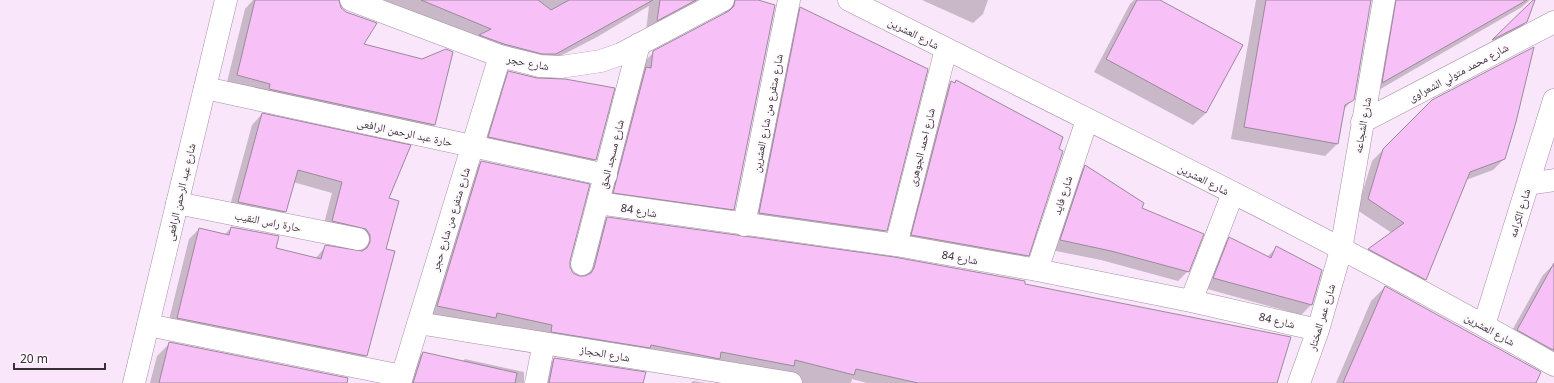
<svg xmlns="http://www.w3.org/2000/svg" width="1554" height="383" font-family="'Noto Sans','Noto Naskh Arabic',sans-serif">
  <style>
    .shadow { fill: #0003 }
    .building { fill: #f7c1f8; stroke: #9c899c }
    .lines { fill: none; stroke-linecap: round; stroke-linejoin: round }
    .minor-casing { stroke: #a491a4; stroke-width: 23 }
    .tertiary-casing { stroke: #a491a4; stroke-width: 23 }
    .minor { stroke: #fff; stroke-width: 22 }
    .tertiary { stroke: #fff; stroke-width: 22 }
    .labels { text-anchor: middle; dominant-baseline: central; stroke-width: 4; stroke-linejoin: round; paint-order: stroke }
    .street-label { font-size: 11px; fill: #373037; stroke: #fdf9fd }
  </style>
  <rect width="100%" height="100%" fill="#fae6fa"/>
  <!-- shadow -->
  <path class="shadow" d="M253 0H265L362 44 434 125 423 136 226 86 245 9Z
    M345 0H706L646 31 649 6 597 37 543 65Z
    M734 0H755L733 209 723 220 604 203 643 63 654 52 724 15 725 9Z
    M922 0H988L983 14 973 23Z
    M1134 0H1158L1206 113 1193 125 1094 72 1130 4Z
    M1256 0H1530L1522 7 1370 95 1373 0 1370 1 1353 99 1344 109 1338 143 1325 156 1231 139Z
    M1533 1 1526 22 1516 32 1487 47Z
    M801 8 886 231 874 242 748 225 789 20Z
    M509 72 539 79 595 160 585 169 479 146 499 82Z
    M956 81 1028 255 1016 267 901 246 940 93 951 82 954 83Z
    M1433 100 1504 159 1493 170 1466 180 1425 279 1414 290 1359 260 1369 250 1392 233 1357 210 1372 161Z
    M262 114 388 199 385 250 366 356 356 366 167 328 189 239 199 229 224 235 231 228 275 248 315 259 326 246 360 252V245L322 231 332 193 293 182 285 211 275 222 228 213 252 125Z
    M481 162 569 261V267L572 273 579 277H585L598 228 607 218 1023 285 1276 383H867L852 379 851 383H789L489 323 485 327 428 315 472 172Z
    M1085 167 1141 209 1188 271 1178 281 1101 260 1051 250 1076 176Z
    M1230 238 1267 257 1277 247 1321 270 1311 305 1301 315 1204 288 1220 248Z
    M1554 264V358L1505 343 1543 275Z
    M1385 287 1535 383H1336L1371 301Z
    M170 343 346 383H150L157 356Z
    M423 353 462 362 465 359 524 372V383H407L413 362Z
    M554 359 643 383H541L545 368Z
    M693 381 706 383H691Z"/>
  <!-- building -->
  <path class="building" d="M255 0H339L341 8 346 12 377 23 364 44 422 59 446 49 453 52 435 125 269 89 270 84 237 75Z
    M421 0H538L551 10 569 0H653L556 54H542L504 44 479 35 491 29Z
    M660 0H696L657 21Z
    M735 0H758L775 5 734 210 613 193 646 67 651 68 653 51 729 11 734 6Z
    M1137 0H1160L1243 45 1206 113 1106 59Z
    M1266 0H1371L1354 100 1345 105 1338 144 1244 127Z
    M1396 0H1527L1382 83Z
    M1533 0H1535L1527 22 1492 40Z
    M800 7 928 69 887 231 759 213Z
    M1534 47 1516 122 1505 159 1470 172 1426 280 1368 249 1404 223 1368 199 1383 149 1432 100Z
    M508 71 537 78 565 79 615 88 596 160 488 137Z
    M956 80 1063 137 1059 149 1063 151 1029 256 911 235 951 81 955 83Z
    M262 113 411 145 389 198 399 201 386 249 395 251 367 356 177 318 199 228 229 235 231 227 279 236 276 248 321 259 325 245 362 251 367 248 370 242V235L366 229 332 221 342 182 298 170 286 212 238 202Z
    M481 161 590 184 570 261V267L573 273 579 276H585L591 273 594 268 607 217 894 257 1025 281V284L1291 337 1277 383H918L856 369 854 375 795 360 794 366 721 352 720 359 651 345 650 348 551 332 552 325 497 313 496 318 437 306Z
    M1085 165 1144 203 1142 208 1204 234 1189 272 1111 251 1060 240Z
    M1229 237 1271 258 1276 246 1322 270 1312 305 1213 278Z
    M1554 263V347L1553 350 1517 330Z
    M1385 286 1541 372 1536 383H1343Z
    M169 342 348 378 347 383H159Z
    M423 352 517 373 515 383H413Z
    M554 358 646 372 643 383H549Z"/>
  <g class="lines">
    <defs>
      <path id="minor" d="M351 0 500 56 540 66 561 67 601 61 621 54 723 0
        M205 88 606 175
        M1362 122 1554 22
        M1528 184 1554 180
        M177 203 358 239
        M598 203 896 245 1037 270 1191 301 1318 330
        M744 225 789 0
        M896 245 946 49
        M582 264 639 44
        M1037 270 1087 120
        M1191 301 1233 193
        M418 323 791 383
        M148 325 402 376
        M1484 325 1554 100
        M400 383 500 56
        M536 383 544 343
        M1299 383 1318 330 1341 250 1384 0"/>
      <path id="tertiary" d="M849 0C1085 119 1325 234 1554 365
        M134 383 226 0"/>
    </defs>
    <!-- minor casing -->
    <use href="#minor" class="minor-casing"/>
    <!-- tertiary casing -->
    <use href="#tertiary" class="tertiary-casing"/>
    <!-- minor -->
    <use href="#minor" class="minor"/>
    <!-- tertiary -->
    <use href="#tertiary" class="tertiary"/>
  </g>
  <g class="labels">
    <!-- street labels -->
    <g class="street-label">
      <text transform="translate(914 33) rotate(27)">شارع العشرين</text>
      <text transform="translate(528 62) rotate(11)">شارع حجر</text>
      <text transform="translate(1458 72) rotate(-28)">شارع محمد متولي الشعراوى</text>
      <text transform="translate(767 113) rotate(-79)">شارع متفرع من شارع العشرين</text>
      <text transform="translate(1362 125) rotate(-80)">شارع الشجاعه</text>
      <text transform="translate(405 132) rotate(12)">حارة عبد الرحمن الرافعى</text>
      <text transform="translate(921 147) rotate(-76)">شارع احمد الجوهرى</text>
      <text transform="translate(611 154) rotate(-76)">شارع مسجد الحق</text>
      <text transform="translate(1204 179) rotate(27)">شارع العشرين</text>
      <text transform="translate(180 192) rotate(-77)">شارع عبد الرحمن الرافعى</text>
      <text transform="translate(1062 195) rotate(-72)">شارع فايد</text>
      <text transform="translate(639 210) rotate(9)">شارع 84</text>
      <text transform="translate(1519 213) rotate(-73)">شارع الكرامه</text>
      <text transform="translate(450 219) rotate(-73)">شارع متفرع من شارع حجر</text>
      <text transform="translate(268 221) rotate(11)">حارة راس النقيب</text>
      <text transform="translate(960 257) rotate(10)">شارع 84</text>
      <text transform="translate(1321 317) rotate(-73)">شارع عمر المختار</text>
      <text transform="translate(1277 320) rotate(13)">شارع 84</text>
      <text transform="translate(1490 329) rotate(29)">شارع العشرين</text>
      <text transform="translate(605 353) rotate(10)">شارع الحجاز</text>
    </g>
  </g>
  <!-- scale -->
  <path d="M14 363v6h91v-6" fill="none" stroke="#373037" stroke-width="2"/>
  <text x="20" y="363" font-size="12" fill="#373037" stroke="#fdf9fd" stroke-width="3" paint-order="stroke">20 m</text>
</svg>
